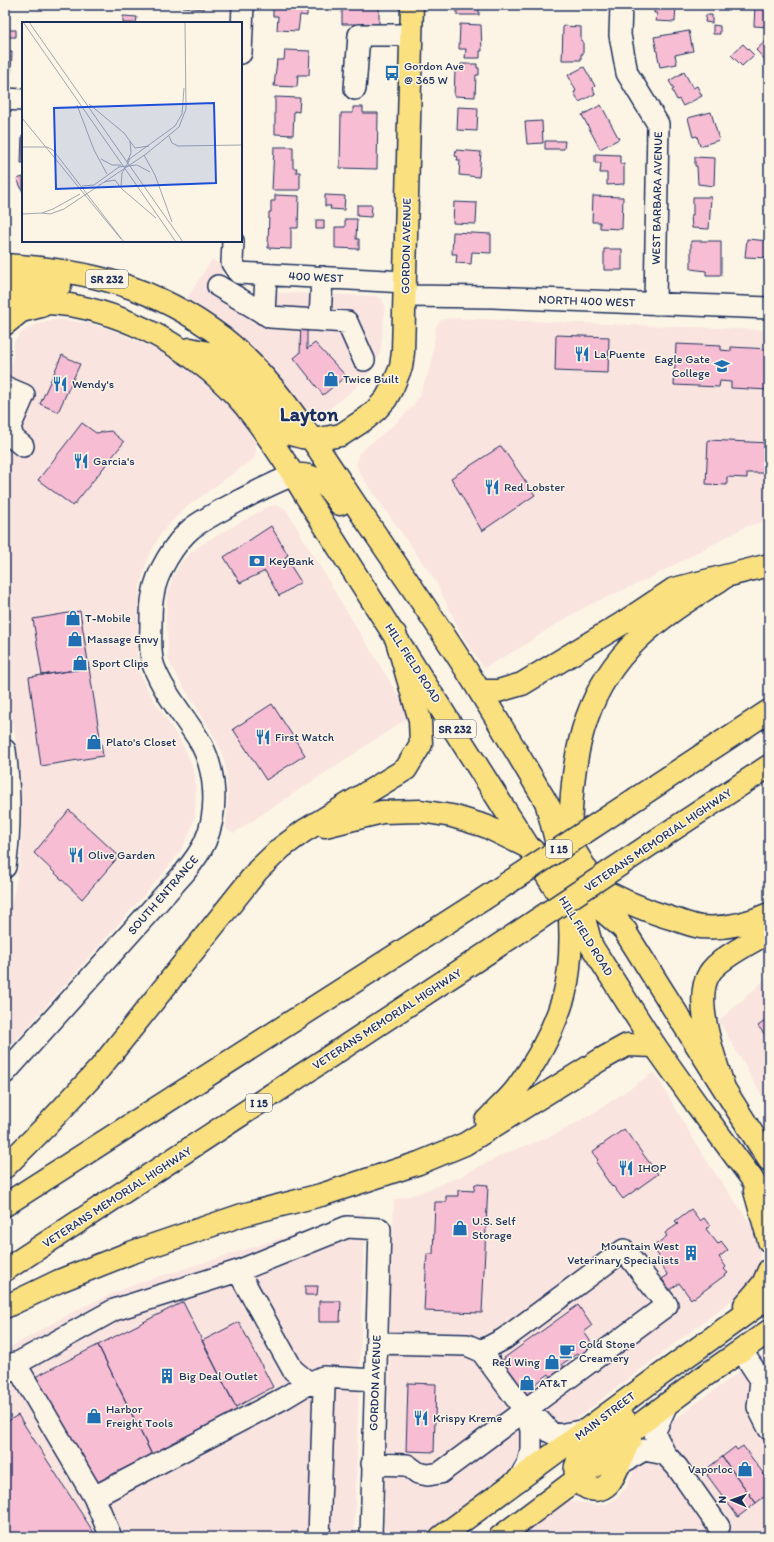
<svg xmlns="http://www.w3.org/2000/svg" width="774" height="1542" font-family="Itim,sans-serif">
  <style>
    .built { fill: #fae4e0 }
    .building { fill: #f7bed3; stroke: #1b2f5e }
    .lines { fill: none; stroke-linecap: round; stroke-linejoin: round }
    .minor-casing { stroke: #1b2f5e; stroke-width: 24 }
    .major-casing { stroke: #1b2f5e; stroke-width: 25 }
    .highway-casing { stroke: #1b2f5e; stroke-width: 25 }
    .minor { stroke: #fcf5e5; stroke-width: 21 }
    .major { stroke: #fbe080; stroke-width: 22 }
    .highway { stroke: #fbe080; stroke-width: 22 }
    .highway-bridge-casing { stroke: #1b2f5e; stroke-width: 25; stroke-linecap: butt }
    .highway-bridge { stroke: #fbe080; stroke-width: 22 }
    .labels { text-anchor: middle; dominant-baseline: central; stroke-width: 3; stroke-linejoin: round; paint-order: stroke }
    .shield { fill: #fcf5e5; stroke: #5e6a86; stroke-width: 1 }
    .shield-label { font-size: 11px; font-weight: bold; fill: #1b2f5e }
    .poi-label { font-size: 12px; fill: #1b2f5e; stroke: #fcf5e5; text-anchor: start }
    .street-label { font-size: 12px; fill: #1b2f5e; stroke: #fcf5e5 }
    .town-label { font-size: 20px; font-weight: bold; fill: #1b2f5e; stroke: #fcf5e5 }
    .inset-road { fill: none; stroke: #a2a6af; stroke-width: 1 }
    .view { fill: #1d4ed8; fill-opacity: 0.15; stroke: #1d4ed8; stroke-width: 2 }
    .inset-edge { fill: none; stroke: #1b2f5e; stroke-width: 2 }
  </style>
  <rect width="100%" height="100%" fill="#fcf5e5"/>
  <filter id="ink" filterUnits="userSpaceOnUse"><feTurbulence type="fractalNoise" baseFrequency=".025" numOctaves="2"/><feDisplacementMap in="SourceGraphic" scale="8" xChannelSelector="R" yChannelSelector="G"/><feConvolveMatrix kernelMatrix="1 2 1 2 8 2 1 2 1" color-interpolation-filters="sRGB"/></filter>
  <g filter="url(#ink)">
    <!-- built -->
    <path class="built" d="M212 259 219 264 223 277 237 291 375 296 382 299 385 306 382 339 380 353 371 371 354 389 329 409 317 412 301 407 204 312 186 300Z
      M449 318 769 330V520L745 527 648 579 585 607 550 628 525 645 484 668 481 664 462 635 436 582 360 474 356 464 359 453 396 423 413 406 419 396 431 365 436 326 441 320Z
      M57 319 88 323 115 331 155 349 176 362 197 377 225 402 237 415 255 442 256 449 255 456 252 460 188 506 169 524 160 535 148 558 140 586 137 647 138 669 147 689 183 745 191 763 195 777 196 799 195 817 191 830 180 852 160 877 5 1053V925L13 897 20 860 22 836 21 776 5 667V386L11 371 14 342 16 339 22 332 37 324Z
      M275 505 283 507 287 511 338 597 411 716 234 833 226 829 228 799 227 780 225 764 221 750 211 731 175 673 168 659 166 618 167 596 172 579 177 569 183 560 193 551 207 541 267 507Z
      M769 976V1108L719 1021Z
      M654 1072 704 1157 755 1230 760 1245V1259L759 1267 754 1278 744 1291 421 1537H389L385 1529 384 1521 390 1357V1318L389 1313 394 1200 419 1193 461 1176 504 1154 556 1134 592 1114Z
      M365 1212 354 1537H5V1350L78 1309 123 1289 148 1280Z
      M769 1350V1537H516L567 1500 596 1505 606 1504 615 1499 626 1488 631 1478 634 1466 654 1434Z"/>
    <!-- building -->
    <path class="building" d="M77 5H95V9L77 8Z
      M183 5H204V9L183 7Z
      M278 5H307V16L300 15 298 31 277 30 278 16H273V6Z
      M342 5H379V26L355 30V24H342Z
      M457 5H479V15H457Z
      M654 5H676L675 22 656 21 657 13H654Z
      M755 5H769V27L754 26Z
      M706 15H712V23L705 22Z
      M123 16 137 17 136 23H123Z
      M460 24 481 25 482 51H480V58H465L466 49H459Z
      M713 25 720 26V34H713Z
      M563 26 581 27V41H583V54H581V60H562Z
      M5 30H16V37H5Z
      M689 31 693 51 675 55 677 64 660 67 654 37Z
      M769 38V64L756 50Z
      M743 44 754 55 742 66 731 55Z
      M285 50 310 51 309 75H298L297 87 274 86 277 60H284Z
      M5 52H12L11 72H5Z
      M461 64H477V68H479V75H476L475 97 454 96 455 70H461Z
      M584 67 595 86 593 88 595 94 579 102 574 92 576 91 568 75Z
      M684 72 693 88 697 86 702 96 683 106 679 99 677 100 672 90 674 89 669 81Z
      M275 97 300 98 299 112 294 111 293 135 275 134Z
      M601 105 619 139 600 149 582 115Z
      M353 107H363V113H378L377 169 340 168 341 113H353Z
      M458 107 478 108 477 131 457 130Z
      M711 112 719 140 700 146 697 136 693 137 688 118Z
      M542 121 543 143 527 144 525 122Z
      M22 135H23V163H21Z
      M545 141H565L564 149H545Z
      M274 147H293V168H297L296 172H300V190H272Z
      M456 150 481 152 479 177 459 175 460 160H457L458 157 455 156Z
      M595 154 620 155V164H624V184L607 185V173H600L601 163H595Z
      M695 157 715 158 714 186 698 184 697 166H695Z
      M23 177V192L17 179Z
      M275 195 299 196 298 228H291V249L268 248 269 212H271V201H275Z
      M325 195 345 196 344 210 330 209 331 206H325Z
      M593 196 623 197 622 229 600 228V222H592Z
      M693 197H711L709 229 692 228 691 215H693Z
      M454 202 477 203 476 224 453 223Z
      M357 205H372L371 217 357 216Z
      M5 214 8 215 7 230H5Z
      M345 219H357L356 239H359V249L335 248V227H345Z
      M316 220H324V229H316Z
      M453 232 491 234V253L472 252 471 264 456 263 457 254H452Z
      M747 239 769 241V258L745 257Z
      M691 241H721V275H706V271L691 269Z
      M604 249H622V270H604Z
      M301 321H307V349L315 343 346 376 323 395 294 358 300 353Z
      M556 335 609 337 608 373 555 371Z
      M676 344 721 346V350L731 351V347L769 349V390L731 388V382L720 381 719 387 674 385Z
      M62 355 80 364 58 412 40 404Z
      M82 423 96 433 111 431 124 442 73 506 38 480Z
      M708 440 769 443V473H747V478L727 477V485L706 484Z
      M501 446 535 495 482 531 451 478Z
      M271 526 288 555 285 557 301 582 279 596 265 571 240 583 224 557Z
      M80 611 89 668 42 675 33 619Z
      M89 668 103 756 41 766 29 677Z
      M272 704 305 755 266 780 233 729Z
      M69 810 119 856 82 899 34 853Z
      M769 1018V1040L758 1026Z
      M624 1129 658 1174 623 1199 613 1186 612 1187 603 1174H604L596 1162 598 1160 592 1152Z
      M475 1184 488 1185 482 1313 424 1311 427 1254H433L435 1202H446V1196H458V1190L474 1191Z
      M691 1209 700 1221 704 1218 710 1226 706 1229 718 1244 721 1241 728 1250 719 1257 726 1267 724 1269 728 1273 694 1298 693 1297 691 1299 679 1283 670 1290 662 1279 668 1275 656 1259 659 1256 654 1250 656 1248 654 1246 667 1236 665 1233 678 1224 675 1221Z
      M305 1286H318L317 1295H305Z
      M319 1301H341L340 1322H319Z
      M183 1302 238 1412 152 1455 98 1345Z
      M578 1305 592 1326 584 1332 593 1345 580 1355 578 1353 562 1364 564 1367 551 1377 549 1374 534 1385 536 1388 522 1398 503 1367 504 1358Z
      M239 1322 273 1387 236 1407 202 1341Z
      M98 1345 152 1455 90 1486 35 1377Z
      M408 1383 436 1384 434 1452 406 1451Z
      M18 1415 96 1536 94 1537H5V1423Z
      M743 1446 769 1481V1493L756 1503 722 1457 735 1447 737 1450Z
      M722 1457 756 1503 738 1517 707 1475 712 1471 709 1467Z"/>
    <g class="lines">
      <defs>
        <path id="minor" d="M621 5 620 35 627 73 658 124 655 304
          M241 53 243 5
          M355 89 359 35H411
          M5 99 23 100
          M233 241 232 263 239 273 405 282
          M218 286 270 317 347 322 364 360
          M405 296 493 297 769 308
          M264 314 266 275
          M320 320 322 277
          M5 387 24 395 10 427 13 438 23 446
          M5 750C10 789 11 828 5 867
          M5 1073 185 872C193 862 200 853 205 842 219 811 216 769 199 740 184 716 164 693 154 667 149 653 151 637 151 622 151 613 151 604 153 595 156 573 175 542 192 528 204 519 218 512 231 505 252 494 272 483 294 475
          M238 1271 293 1370 309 1383 324 1388 319 1537
          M481 1351 526 1412 531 1430V1451L528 1463 518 1481
          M742 1351 761 1380 758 1407 769 1429
          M15 1363 94 1497 111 1537
          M5 1370 114 1310 238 1271 347 1227 380 1229 371 1537
          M667 1404 656 1429 655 1434 665 1454 677 1467 719 1527
          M526 1412 540 1421 550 1432 557 1435 587 1430
          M372 1464 407 1465 418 1473 428 1475 440 1473 667 1305 624 1250 504 1339 481 1351 467 1345 377 1343
          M618 1465 644 1450 665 1454
          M94 1497 284 1398 309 1383 323 1377 375 1380"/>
        <path id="major" d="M5 265C88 270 155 286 223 338 282 384 327 464 370 526 408 582 447 637 482 695 522 759 559 826 599 890 656 980 713 1070 769 1160
          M5 281 60 285
          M5 301C28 302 52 302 75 306 139 318 203 356 245 406 270 437 291 470 311 504L655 1046 697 1105 750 1176 769 1206
          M5 324 21 311 41 306
          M190 349 212 354 230 368 265 405 287 433 302 437 319 439 341 435 367 418 376 410 386 399 393 386 401 367 403 352 412 5
          M294 475C316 472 329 488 340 504
          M755 1191 769 1241
          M745 1305 763 1284 769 1270
          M625 1420C614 1430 582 1451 577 1463 569 1482 594 1499 608 1484 617 1475 623 1451 630 1440
          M441 1537 655 1379 769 1297
          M500 1537 601 1461 639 1425 706 1375 769 1331"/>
        <path id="highway" d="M480 691H498L522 684 623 623 674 589 769 565
          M637 798 769 711
          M325 826 382 812 420 811 452 816 485 826 530 848 626 931
          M663 836 769 766
          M577 876C609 895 642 910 677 920 685 923 693 926 701 927 725 929 747 924 769 914
          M591 944C585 921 577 897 573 874 569 853 570 831 571 810 574 745 588 687 637 640 663 615 695 596 725 577
          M723 1085C714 1057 693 1000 709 974 718 958 753 942 769 932
          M486 1121C496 1110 508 1100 517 1088 538 1060 554 1029 564 996 573 963 572 912 565 879 560 854 553 829 547 805
          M5 1167 46 1126 100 1068 258 870 281 848 304 831 406 769 421 744 420 720 395 634
          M5 1205 482 900
          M5 1270 513 936
          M5 1307 59 1281 130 1253 242 1215 321 1195 419 1163 465 1144 600 1060 627 1045 655 1046"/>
      </defs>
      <!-- minor casing -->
      <use href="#minor" class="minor-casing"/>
      <!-- major casing -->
      <use href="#major" class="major-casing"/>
      <!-- highway casing -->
      <use href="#highway" class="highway-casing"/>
      <!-- minor -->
      <use href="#minor" class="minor"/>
      <!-- major -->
      <use href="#major" class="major"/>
      <!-- highway -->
      <use href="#highway" class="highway"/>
      <defs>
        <path id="highway-bridge" d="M482 900 637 798
          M513 936 663 836"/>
      </defs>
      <!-- highway-bridge casing -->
      <use href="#highway-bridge" class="highway-bridge-casing"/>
      <!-- highway-bridge -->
      <use href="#highway-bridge" class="highway-bridge"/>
    </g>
  </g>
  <!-- icons -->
  <defs>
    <symbol id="bus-bare" viewBox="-9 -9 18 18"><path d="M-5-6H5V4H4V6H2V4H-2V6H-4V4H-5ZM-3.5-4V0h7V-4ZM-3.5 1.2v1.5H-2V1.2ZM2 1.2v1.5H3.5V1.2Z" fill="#1f6fb2" stroke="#fcf5e5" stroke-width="2.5" paint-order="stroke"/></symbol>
    <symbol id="restaurant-bare" viewBox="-9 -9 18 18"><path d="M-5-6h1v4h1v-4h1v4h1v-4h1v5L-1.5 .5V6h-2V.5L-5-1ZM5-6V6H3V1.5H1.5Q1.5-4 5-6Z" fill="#1f6fb2" stroke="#fcf5e5" stroke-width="2.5" paint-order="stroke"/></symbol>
    <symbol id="school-bare" viewBox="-9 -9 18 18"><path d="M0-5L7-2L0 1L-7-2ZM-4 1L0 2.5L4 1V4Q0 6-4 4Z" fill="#1f6fb2" stroke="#fcf5e5" stroke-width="2.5" paint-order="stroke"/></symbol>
    <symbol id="shop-bare" viewBox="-9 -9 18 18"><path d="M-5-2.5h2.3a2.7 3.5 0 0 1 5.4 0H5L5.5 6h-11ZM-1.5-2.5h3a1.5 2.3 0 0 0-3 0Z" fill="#1f6fb2" stroke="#fcf5e5" stroke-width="2.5" paint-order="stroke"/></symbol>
    <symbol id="bank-bare" viewBox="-9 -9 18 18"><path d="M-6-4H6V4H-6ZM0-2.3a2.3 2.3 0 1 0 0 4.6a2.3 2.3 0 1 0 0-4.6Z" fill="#1f6fb2" stroke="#fcf5e5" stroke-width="2.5" paint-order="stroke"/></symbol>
    <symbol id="building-bare" viewBox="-9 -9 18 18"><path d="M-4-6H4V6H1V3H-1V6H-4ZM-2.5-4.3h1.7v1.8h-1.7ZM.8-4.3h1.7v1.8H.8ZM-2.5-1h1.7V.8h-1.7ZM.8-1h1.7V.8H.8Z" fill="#1f6fb2" stroke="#fcf5e5" stroke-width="2.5" paint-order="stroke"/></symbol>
    <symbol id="cafe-bare" viewBox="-9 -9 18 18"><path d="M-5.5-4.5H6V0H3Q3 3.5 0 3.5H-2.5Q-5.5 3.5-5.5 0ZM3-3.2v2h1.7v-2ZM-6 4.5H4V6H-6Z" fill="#1f6fb2" stroke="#fcf5e5" stroke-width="2.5" paint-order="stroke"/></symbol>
  </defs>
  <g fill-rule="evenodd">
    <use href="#bus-bare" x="381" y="62" width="22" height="22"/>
    <use href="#restaurant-bare" x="571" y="343" width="22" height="22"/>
    <use href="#school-bare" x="711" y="355" width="22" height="22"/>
    <use href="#shop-bare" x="320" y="368" width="22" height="22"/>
    <use href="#restaurant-bare" x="49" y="373" width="22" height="22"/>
    <use href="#restaurant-bare" x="70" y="450" width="22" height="22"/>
    <use href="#restaurant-bare" x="481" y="476" width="22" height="22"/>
    <use href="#bank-bare" x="246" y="550" width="22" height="22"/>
    <use href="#shop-bare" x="62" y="607" width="22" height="22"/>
    <use href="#shop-bare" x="64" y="628" width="22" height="22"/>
    <use href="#shop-bare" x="69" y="652" width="22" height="22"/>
    <use href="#restaurant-bare" x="252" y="726" width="22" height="22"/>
    <use href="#shop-bare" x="83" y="731" width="22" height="22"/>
    <use href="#restaurant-bare" x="65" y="844" width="22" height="22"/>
    <use href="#restaurant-bare" x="615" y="1157" width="22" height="22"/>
    <use href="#shop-bare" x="449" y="1217" width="22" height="22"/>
    <use href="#building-bare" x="680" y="1242" width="22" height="22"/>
    <use href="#cafe-bare" x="556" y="1340" width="22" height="22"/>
    <use href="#shop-bare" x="541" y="1351" width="22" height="22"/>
    <use href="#building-bare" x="156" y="1365" width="22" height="22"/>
    <use href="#shop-bare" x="516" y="1372" width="22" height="22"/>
    <use href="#shop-bare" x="83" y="1405" width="22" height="22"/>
    <use href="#restaurant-bare" x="410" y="1407" width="22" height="22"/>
    <use href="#shop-bare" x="734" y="1458" width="22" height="22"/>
  </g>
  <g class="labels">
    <!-- shield labels -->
    <g class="shield">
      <rect x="86" y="270" width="42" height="18" rx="3"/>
      <rect x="434" y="720" width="42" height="18" rx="3"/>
      <rect x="546" y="840" width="26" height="18" rx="3"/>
      <rect x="246" y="1094" width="26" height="18" rx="3"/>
    </g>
    <g class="shield-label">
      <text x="107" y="279">SR 232</text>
      <text x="455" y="729">SR 232</text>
      <text x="559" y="849">I 15</text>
      <text x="259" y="1103">I 15</text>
    </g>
    <!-- poi labels -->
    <g class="poi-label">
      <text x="404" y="66">Gordon Ave<tspan x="404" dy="14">@ 365 W</tspan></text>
      <text x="594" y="354">La Puente</text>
      <text x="710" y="359" text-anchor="end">Eagle Gate<tspan x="710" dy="14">College</tspan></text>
      <text x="343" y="379">Twice Built</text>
      <text x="72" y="384">Wendy's</text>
      <text x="93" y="461">Garcia's</text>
      <text x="504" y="487">Red Lobster</text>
      <text x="269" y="561">KeyBank</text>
      <text x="85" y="618">T-Mobile</text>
      <text x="87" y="639">Massage Envy</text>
      <text x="92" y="663">Sport Clips</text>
      <text x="275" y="737">First Watch</text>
      <text x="106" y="742">Plato's Closet</text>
      <text x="88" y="855">Olive Garden</text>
      <text x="638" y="1168">IHOP</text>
      <text x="472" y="1221">U.S. Self<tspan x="472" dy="14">Storage</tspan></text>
      <text x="679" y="1246" text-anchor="end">Mountain West<tspan x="679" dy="14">Veterinary Specialists</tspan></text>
      <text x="579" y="1344">Cold Stone<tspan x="579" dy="14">Creamery</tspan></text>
      <text x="540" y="1362" text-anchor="end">Red Wing</text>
      <text x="179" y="1376">Big Deal Outlet</text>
      <text x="539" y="1383">AT&amp;T</text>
      <text x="106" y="1409">Harbor<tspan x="106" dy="14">Freight Tools</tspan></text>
      <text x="433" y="1418">Krispy Kreme</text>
      <text x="733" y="1469" text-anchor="end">Vaporloc</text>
    </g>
    <!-- street labels -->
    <g class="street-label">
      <text transform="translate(657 198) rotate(-89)">WEST BARBARA AVENUE</text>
      <text transform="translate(406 246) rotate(-89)">GORDON AVENUE</text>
      <text transform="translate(316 277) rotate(3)">400 WEST</text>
      <text transform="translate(587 301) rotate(2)">NORTH 400 WEST</text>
      <text transform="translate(413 663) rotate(57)">HILL FIELD ROAD</text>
      <text transform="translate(658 840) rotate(-34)">VETERANS MEMORIAL HIGHWAY</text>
      <text transform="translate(163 895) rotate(-49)">SOUTH ENTRANCE</text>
      <text transform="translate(586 936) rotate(58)">HILL FIELD ROAD</text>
      <text transform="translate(387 1019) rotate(-33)">VETERANS MEMORIAL HIGHWAY</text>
      <text transform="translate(117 1197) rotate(-33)">VETERANS MEMORIAL HIGHWAY</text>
      <text transform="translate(375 1383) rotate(-88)">GORDON AVENUE</text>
      <text transform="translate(605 1416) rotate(-37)">MAIN STREET</text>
    </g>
    <!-- town labels -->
    <g class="town-label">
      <text x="309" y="414">Layton</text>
    </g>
  </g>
  <!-- overview -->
  <g transform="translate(22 22)">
    <rect width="220" height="220" fill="#fcf5e5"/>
    <path class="inset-road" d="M1 0 154 220M7 0 161 220M67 82 102 111 113 126 127 124M55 83 72 128 85 152M0 96 99 217M147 114 150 121 156 124 220 123M0 125H25M25 125 31 128 102 220M122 133 133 153 150 200M79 137 90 143H99M106 138 153 104 160 92 162 66M105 140 109 131 108 119M96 145 115 143 128 150M82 160 93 158 100 167 134 196M72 163 97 145M60 164 72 163M99 164 100 151 108 137M20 191 28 192 42 187 124 132 157 105 164 87 163 0M0 192 20 191 31 187 58 172"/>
    <path class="view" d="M192 81 194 161 34 167 32 86Z"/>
    <rect width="220" height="220" class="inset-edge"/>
  </g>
  <!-- margin -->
  <rect width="774" height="1542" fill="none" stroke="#fcf5e5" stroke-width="20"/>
  <rect x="10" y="10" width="754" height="1522" fill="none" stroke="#1b2f5e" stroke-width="1.5" filter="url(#ink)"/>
  <!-- north arrow -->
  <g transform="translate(732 1500) rotate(272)" stroke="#fcf5e5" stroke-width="3" paint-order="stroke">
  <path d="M0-3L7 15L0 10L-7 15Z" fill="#1b2f5e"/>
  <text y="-6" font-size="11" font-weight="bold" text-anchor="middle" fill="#1b2f5e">N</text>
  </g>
</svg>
